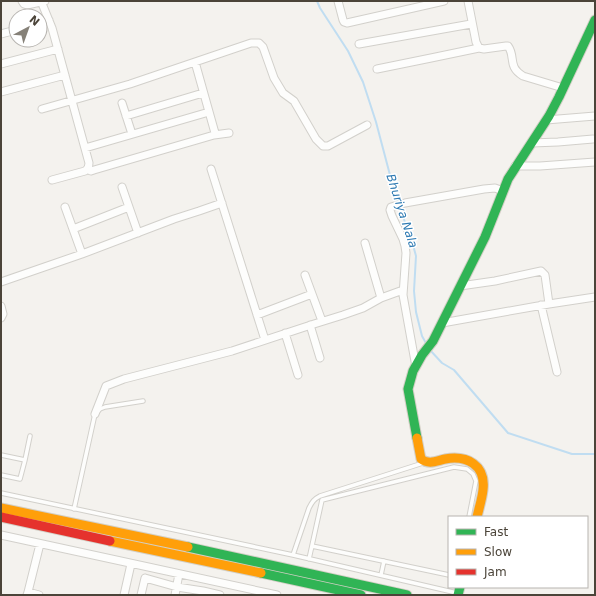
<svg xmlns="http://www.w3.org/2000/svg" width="596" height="596" font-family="'DejaVu Sans',sans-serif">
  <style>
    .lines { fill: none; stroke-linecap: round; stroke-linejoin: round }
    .stream { stroke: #c0ddf1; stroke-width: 2 }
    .lane-casing { stroke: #d2d0cb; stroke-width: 5.5 }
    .street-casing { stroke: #d2d0cb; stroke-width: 9 }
    .fast-casing { stroke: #d3cfc5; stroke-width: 11 }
    .slow-casing { stroke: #d3cfc5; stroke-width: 11 }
    .jam-casing { stroke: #d3cfc5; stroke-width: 11 }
    .lane { stroke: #fdfdfc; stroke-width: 3.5 }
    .street { stroke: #fdfdfc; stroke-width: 7 }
    .fast { stroke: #30b455; stroke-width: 9 }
    .slow { stroke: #ff9f0a; stroke-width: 9 }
    .jam { stroke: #e5322d; stroke-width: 9 }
    .labels { text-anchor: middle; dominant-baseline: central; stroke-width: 3; stroke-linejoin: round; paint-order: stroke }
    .water-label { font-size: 12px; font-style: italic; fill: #2e7ab2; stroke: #fff }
  </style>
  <rect width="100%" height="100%" fill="#f4f2ee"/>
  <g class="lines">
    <!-- stream -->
    <path class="stream" d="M317 1 320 8 348 51 363 82 376 122 395 194 413 245 416 256 414 291 416 312 422 336 427 345
      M430 350 442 363 454 370 508 433 572 454H595"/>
    <defs>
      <path id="lane" d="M1 455 25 460 20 479 1 475
        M25 460 30 436
        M1 493 293 555 457 593
        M74 509 95 414 100 409 105 407 143 401
        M312 546 449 575
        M293 555 309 508C312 502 314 499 320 496L423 463
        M309 559 322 500 454 467 467 469 473 474 476 481 469 517
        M381 575 384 561"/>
      <path id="street" d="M22 1 24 4 27 5 45 1
        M41 1 52 28 89 163C89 167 88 169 85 171L52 180
        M338 1 343 20 344 22 347 23 444 1
        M468 1 476 42 479 48 484 49 506 46H508C516 57 507 66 523 76L563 88
        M40 23 49 20
        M1 34 16 30
        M359 44 471 24
        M1 64 58 49
        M377 69 431 58 479 48
        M1 92 65 75
        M122 103 132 134
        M42 109 130 84 251 43H259L263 47 274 78 283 93 294 101 316 139 323 146H328L367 125
        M126 116 203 93
        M546 120 595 116
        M214 135 229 133
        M532 143 558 142 593 139
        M85 148 209 112
        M515 166H540L595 162
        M87 169 91 171 94 170 214 135 215 133 195 62
        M211 169 265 340
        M122 187 138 233
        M65 207 82 254
        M73 229 129 207
        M365 243 381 298
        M305 275 322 321
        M1 282 82 254 174 219 199 211 222 203
        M460 286 495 281 541 271 545 275 549 304
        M541 305 557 372
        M1 306 3 314 1 318
        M257 315 312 294
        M442 323 549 304 595 297
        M310 325 320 358
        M285 333 298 375
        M416 367 403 295 406 253 405 246 403 239 392 216 390 210 391 207 405 203 484 189 495 188 503 191
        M95 414 106 386 124 379 232 351 314 324 343 315 363 308 381 298 403 290
        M1 535 277 595
        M28 592 40 544
        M27 595 28 592 39 595
        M124 595 131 564
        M141 595 145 578 177 587 203 591 220 595
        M175 595 179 574"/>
      <path id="fast" d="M417 438 408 389 413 371 422 355 433 341 485 237 508 179 549 116 559 97 595 20
        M188 547 407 595
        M261 573 361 595
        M458 595 460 587"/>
      <path id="slow" d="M417 438 421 459C429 465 436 461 445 459 467 455 486 465 483 490 482 499 479 508 477 517
        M1 508 188 547
        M110 541 261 573"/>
      <path id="jam" d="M1 517 110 541"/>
    </defs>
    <!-- lane casing -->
    <use href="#lane" class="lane-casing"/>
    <!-- street casing -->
    <use href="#street" class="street-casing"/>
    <!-- fast casing -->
    <use href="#fast" class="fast-casing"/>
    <!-- slow casing -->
    <use href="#slow" class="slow-casing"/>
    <!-- jam casing -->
    <use href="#jam" class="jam-casing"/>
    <!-- lane -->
    <use href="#lane" class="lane"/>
    <!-- street -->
    <use href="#street" class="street"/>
    <!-- fast -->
    <use href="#fast" class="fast"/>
    <!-- slow -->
    <use href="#slow" class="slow"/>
    <!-- jam -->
    <use href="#jam" class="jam"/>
  </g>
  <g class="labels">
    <!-- water labels -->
    <g class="water-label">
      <text transform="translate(402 211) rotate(72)">Bhuriya Nala</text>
    </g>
  </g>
  <!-- border -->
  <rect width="596" height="596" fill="none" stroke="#4b4439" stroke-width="4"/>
  <!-- legend -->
  <rect x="448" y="516" width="140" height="72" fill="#ffffff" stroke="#b7b4b0"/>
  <rect x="456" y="529" width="20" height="6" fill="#30b455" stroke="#b7b4b0"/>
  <text x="484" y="536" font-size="12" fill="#4b4439">Fast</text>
  <rect x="456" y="549" width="20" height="6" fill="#ff9f0a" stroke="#b7b4b0"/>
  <text x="484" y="556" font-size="12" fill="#4b4439">Slow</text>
  <rect x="456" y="569" width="20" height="6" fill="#e5322d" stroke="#b7b4b0"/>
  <text x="484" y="576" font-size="12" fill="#4b4439">Jam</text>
  <!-- north arrow -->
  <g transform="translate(28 28) rotate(41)"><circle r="19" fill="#ffffff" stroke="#b7b4b0"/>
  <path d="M0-3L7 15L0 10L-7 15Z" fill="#868178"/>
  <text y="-6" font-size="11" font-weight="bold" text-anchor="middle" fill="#4b4439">N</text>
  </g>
</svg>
